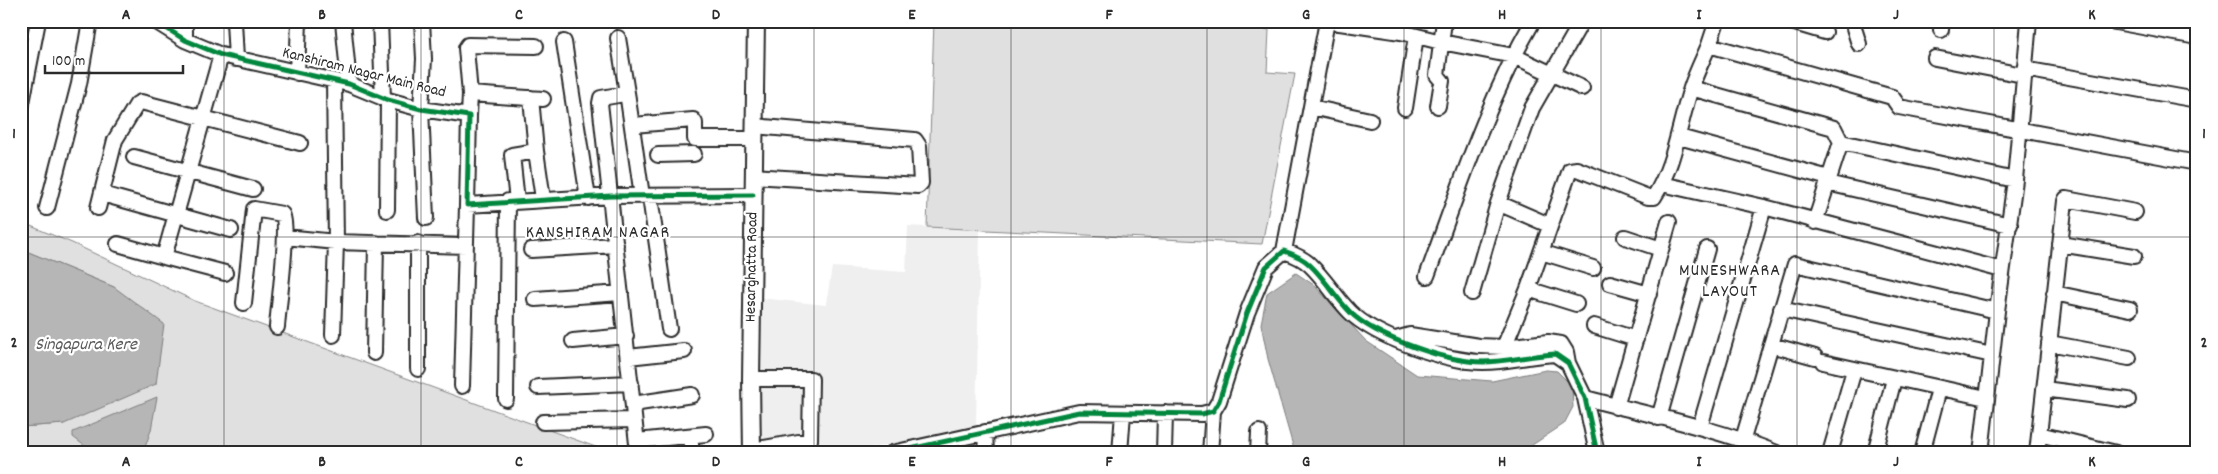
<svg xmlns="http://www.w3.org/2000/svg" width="2218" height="474" font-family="Dekko,sans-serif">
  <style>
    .built { fill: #efefef }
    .green { fill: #e0e0e0; stroke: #868686 }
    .water { fill: #b6b6b6; stroke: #7e7e7e }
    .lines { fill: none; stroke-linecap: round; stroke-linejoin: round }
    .minor-casing { stroke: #2b2b2b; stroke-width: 18 }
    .major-casing { stroke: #2b2b2b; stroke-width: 20 }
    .minor { stroke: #fff; stroke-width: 14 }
    .major { stroke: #fff; stroke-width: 16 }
    .cycleway-casing { stroke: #fff; stroke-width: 8 }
    .cycleway { stroke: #00873e; stroke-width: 5 }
    .grid { fill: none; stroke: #2b2b2b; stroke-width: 1; stroke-opacity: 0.55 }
    .labels { text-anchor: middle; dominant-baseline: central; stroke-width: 4.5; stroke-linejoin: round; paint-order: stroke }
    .street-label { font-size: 16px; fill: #2b2b2b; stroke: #fff }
    .neighbourhood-label { font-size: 18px; letter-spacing: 1px; fill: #2b2b2b; stroke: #fff }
    .water-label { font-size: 18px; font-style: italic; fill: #5c5c5c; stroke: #fff }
    .neatline { fill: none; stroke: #2b2b2b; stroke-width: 2 }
    .grid-label { font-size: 16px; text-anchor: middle; font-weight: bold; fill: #2b2b2b }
  </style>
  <rect width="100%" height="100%" fill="#fff"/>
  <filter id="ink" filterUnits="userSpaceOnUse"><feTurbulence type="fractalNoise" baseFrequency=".02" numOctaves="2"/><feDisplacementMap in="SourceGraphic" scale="10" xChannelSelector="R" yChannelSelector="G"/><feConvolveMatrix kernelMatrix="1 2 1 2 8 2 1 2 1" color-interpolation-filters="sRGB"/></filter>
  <g filter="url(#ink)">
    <!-- built -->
    <path class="built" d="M908 226 980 230 976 425 850 453H757L760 298 826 305 832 267 906 272Z"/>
    <!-- green -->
    <path class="green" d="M934 21H1227L1269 30 1267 72 1295 74 1262 244 927 227Z
      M21 222 72 243 195 301 612 453H42L28 446H21V427L64 424 114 287 21 249Z"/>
    <!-- water -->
    <path class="water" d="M21 249 114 287 164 324 156 384 64 424 21 427Z
      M1296 273 1314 285 1366 341 1417 375 1492 381 1546 370 1557 371 1572 386 1573 407 1564 424 1520 453H1295L1268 359 1261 324 1267 293Z
      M157 397 151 430 143 453H94L73 437V432Z"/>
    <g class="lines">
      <defs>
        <path id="minor" d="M155 21 185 40 221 55 349 84 388 100 421 109 469 116 467 205 611 196 753 195
          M234 21 236 59
          M343 21 349 84
          M380 21 383 98
          M422 21 424 59 421 109 426 218
          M1326 21 1401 32 1441 42 1514 56 1582 88
          M1717 21 1709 45 1892 97 1899 107 2197 163
          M1788 21 1825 32
          M1855 21 1854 28 1859 44
          M2110 21 2197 37
          M1941 30 1942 21
          M618 38 628 99
          M185 40V21
          M564 42 588 198
          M1935 58 2023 75
          M2024 69 2197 100
          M297 73 299 21
          M1691 88 1834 128 1841 142 2015 180
          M470 94 543 99
          M531 98 536 151
          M1438 106 1442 81 1437 75 1444 21
          M1311 107 1370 120
          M21 108 38 21
          M1405 108 1416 36
          M469 116 470 94 466 48 468 45 536 46
          M633 125 693 120 695 123V139H754
          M1679 137 1829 178
          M658 155 694 154
          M134 157 253 189
          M753 176 918 186 921 183 919 146 915 140 754 126
          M1827 183 2010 225
          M1662 184 1764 207 2002 270
          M102 194 231 230
          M650 197 669 329
          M517 201 512 155 536 151 543 199
          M1498 203 1549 225
          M47 208 79 84 90 21
          M98 208 115 140 137 104 141 102 300 143
          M387 210 388 100
          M1815 222 1841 142
          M285 237 336 242 466 246
          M1625 237 1661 249
          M118 244 164 257 221 55
          M2060 244 2134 256
          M531 250 616 245
          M1284 251 1327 21
          M1541 252 1593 268
          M164 257 225 273
          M1427 276C1459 189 1487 101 1533 21
          M1610 283 1649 294
          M1528 289 1576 304
          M1472 293 1498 203 1532 108 1582 21
          M2054 293 2130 309
          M535 299 621 293
          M244 303 254 209 282 214C290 225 278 309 277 327
          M1781 309 1992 355
          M1594 326 1636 339
          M333 335 336 242 334 81
          M1396 339 1410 335 1479 346 1504 347
          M573 341 626 336
          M2049 343 2129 358
          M1771 345 1815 357
          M374 353 376 243
          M628 357 684 351
          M1823 362 1986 398
          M1568 363 1566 352 1561 344 1548 342 1504 347 1528 289 1570 170 1577 169 1648 197H1654C1675 164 1679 124 1691 88 1696 73 1703 59 1709 45
          M418 369V243
          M751 379H811L810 440 752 450
          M462 386 467 205
          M538 387 631 383
          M2044 389 2128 400
          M1585 398C1650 415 1715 428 1777 453
          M506 399 508 201
          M633 404 692 395
          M1616 407 1669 222
          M1659 418 1707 249
          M543 422 634 420
          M1700 427 1764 207
          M985 432 986 453
          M2039 434 2116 453
          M690 436 692 453
          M1743 439 1795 264 1997 311
          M637 441 706 434
          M638 453 600 103 601 98 624 94 628 99 642 196
          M892 453 1079 412 1202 414 1213 411 1219 401 1247 313 1266 267 1284 251C1293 254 1303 258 1310 265 1325 279 1335 297 1350 312 1375 337 1447 362 1483 362 1508 362 1531 355 1555 354L1568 363 1585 398 1597 453
          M1120 453 1123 413
          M1164 453 1165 413
          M1210 453 1213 411
          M1258 453 1259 432
          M1830 453 1854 370
          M1875 453 1894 379
          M1922 453 1939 389
          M1981 453 1997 311 2015 180 2029 21
          M2037 453 2065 201 2066 199 2135 212"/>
        <path id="major" d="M752 453 751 379 756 21"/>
      </defs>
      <!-- minor casing -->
      <use href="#minor" class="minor-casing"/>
      <!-- major casing -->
      <use href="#major" class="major-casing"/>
      <!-- minor -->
      <use href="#minor" class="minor"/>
      <!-- major -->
      <use href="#major" class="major"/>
      <defs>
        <path id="cycleway" d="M155 21 185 40 221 55 349 84 388 100 421 109 469 116 467 205 611 196 753 195
          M892 453 1079 412 1202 414 1213 411 1219 401 1247 313 1266 267 1284 251C1293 254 1303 258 1310 265 1325 279 1335 297 1350 312 1375 337 1447 362 1483 362 1508 362 1531 355 1555 354L1568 363 1585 398 1597 453"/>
      </defs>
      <!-- cycleway casing -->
      <use href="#cycleway" class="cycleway-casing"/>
      <!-- cycleway -->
      <use href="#cycleway" class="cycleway"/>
    </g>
  </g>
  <!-- grid -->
  <path class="grid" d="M224 21V453M421 21V453M617 21V453M814 21V453M1011 21V453M1207 21V453M1404 21V453M1601 21V453M1797 21V453M1994 21V453M21 237H2197"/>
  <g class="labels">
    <!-- street labels -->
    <g class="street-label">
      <text transform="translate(364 73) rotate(14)">Kanshiram Nagar Main Road</text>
      <text transform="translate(752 267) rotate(-89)">Hesarghatta Road</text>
    </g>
    <!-- neighbourhood labels -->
    <g class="neighbourhood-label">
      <text x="598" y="233">KANSHIRAM NAGAR</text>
      <text x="1730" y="271">MUNESHWARA<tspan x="1730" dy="21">LAYOUT</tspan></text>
    </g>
    <!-- water labels -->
    <g class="water-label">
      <text x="86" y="345">Singapura Kere</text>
    </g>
  </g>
  <!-- margin -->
  <rect width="2218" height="474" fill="none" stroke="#fff" stroke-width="55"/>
  <!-- scale -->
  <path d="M45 65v8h138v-8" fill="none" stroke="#2b2b2b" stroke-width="2.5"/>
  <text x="52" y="65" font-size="15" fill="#2b2b2b" stroke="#ffffff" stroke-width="4" paint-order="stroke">100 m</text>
  <rect x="28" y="28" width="2162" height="418" class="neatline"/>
  <g class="grid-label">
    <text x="126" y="19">A</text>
    <text x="322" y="19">B</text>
    <text x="519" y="19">C</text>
    <text x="716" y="19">D</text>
    <text x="912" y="19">E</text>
    <text x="1109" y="19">F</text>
    <text x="1306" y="19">G</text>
    <text x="1502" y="19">H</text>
    <text x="1699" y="19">I</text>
    <text x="1896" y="19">J</text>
    <text x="2092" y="19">K</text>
    <text x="14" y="138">1</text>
    <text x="2204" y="138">1</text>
    <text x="14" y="347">2</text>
    <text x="2204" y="347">2</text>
    <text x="126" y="466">A</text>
    <text x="322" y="466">B</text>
    <text x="519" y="466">C</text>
    <text x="716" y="466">D</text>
    <text x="912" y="466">E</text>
    <text x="1109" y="466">F</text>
    <text x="1306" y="466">G</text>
    <text x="1502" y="466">H</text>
    <text x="1699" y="466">I</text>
    <text x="1896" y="466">J</text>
    <text x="2092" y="466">K</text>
  </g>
</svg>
